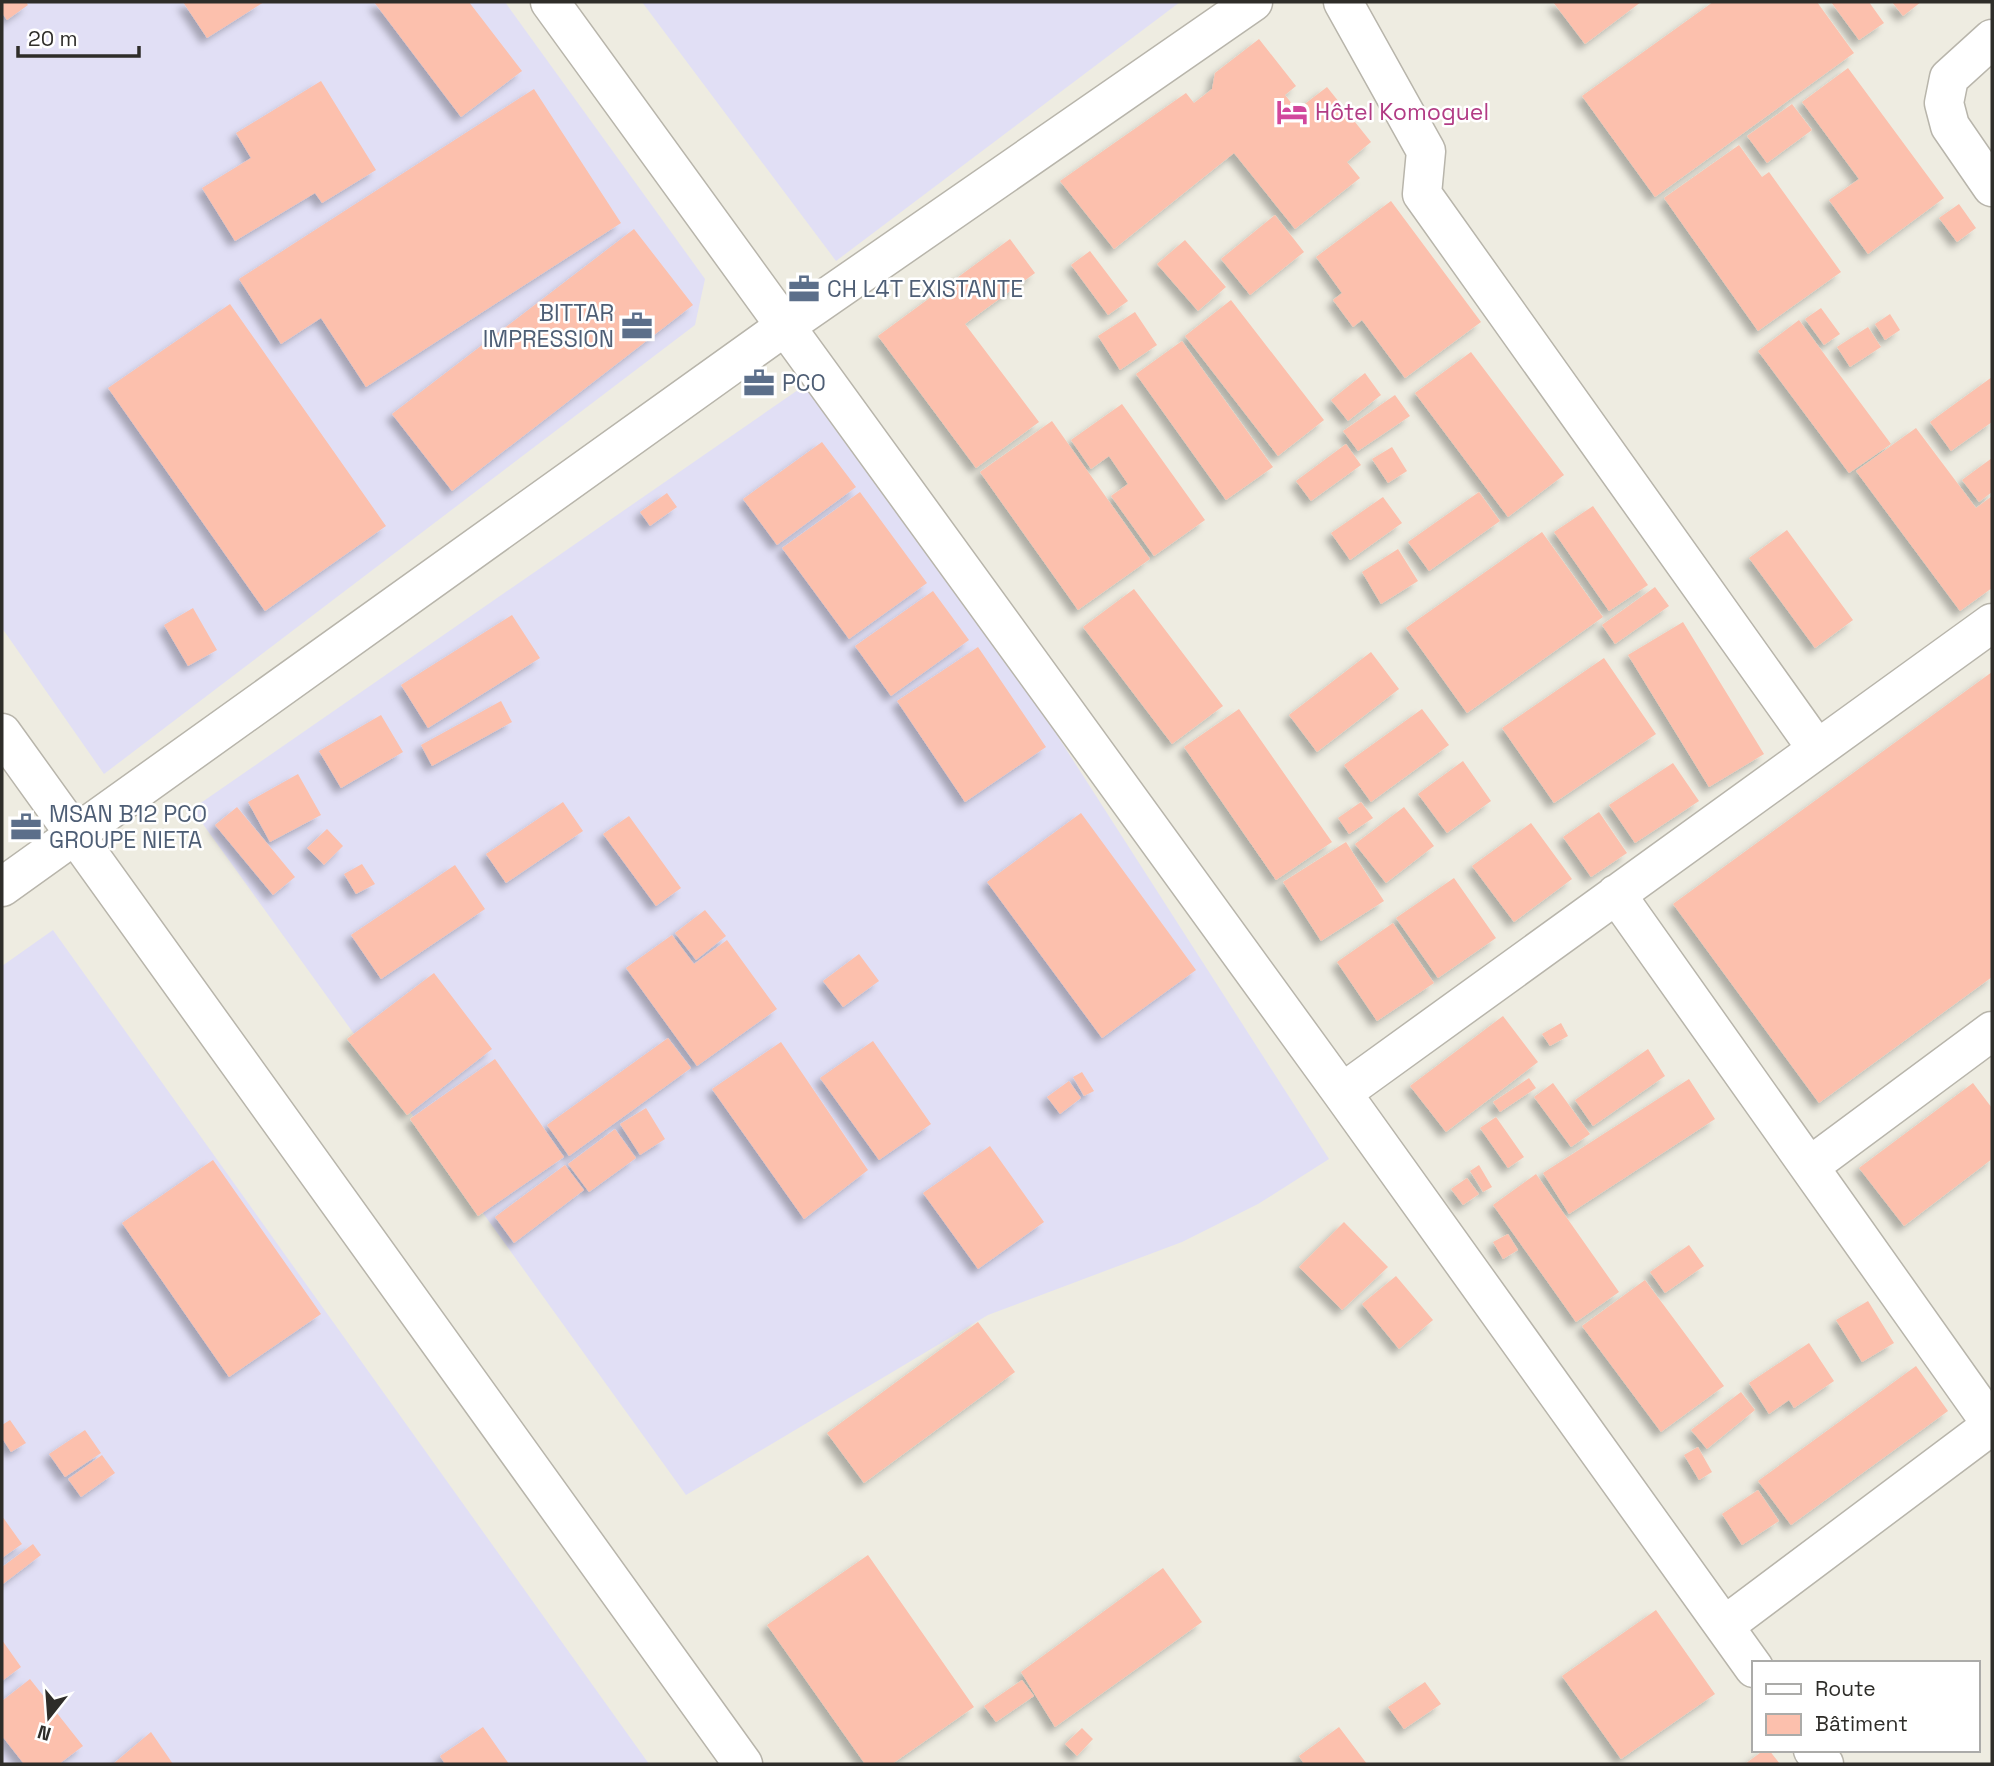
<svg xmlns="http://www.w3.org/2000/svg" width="1994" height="1766" font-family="'Space Grotesk',sans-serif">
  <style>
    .industrial { fill: #e1dff5 }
    .building { fill: #fcc0ad; filter: url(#shadow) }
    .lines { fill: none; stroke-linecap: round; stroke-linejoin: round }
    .minor-casing { stroke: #b8b5ab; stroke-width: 41 }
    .major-casing { stroke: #b8b5ab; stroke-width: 41 }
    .minor { stroke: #fff; stroke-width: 38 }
    .major { stroke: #fff; stroke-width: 38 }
    .labels { text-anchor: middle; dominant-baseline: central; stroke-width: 5; stroke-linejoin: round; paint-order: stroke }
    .hotel-label { font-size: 23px; fill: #b23c85; stroke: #fff; text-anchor: start }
    .service-label { font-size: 23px; fill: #4e5e75; stroke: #fff; text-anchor: start }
  </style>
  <defs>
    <filter id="shadow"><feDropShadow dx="-6" dy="6" stdDeviation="3.5" flood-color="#0004"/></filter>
  </defs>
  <rect width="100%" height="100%" fill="#eeece1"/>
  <!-- industrial -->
  <path class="industrial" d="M2 2H505L705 279 695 325 104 774 2 628Z
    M642 2H1180L836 261Z
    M824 372 1329 1159 1258 1204 1182 1242 988 1315 686 1495 192 809Z
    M53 930 649 1764H2V966Z"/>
  <!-- building -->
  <path class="building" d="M2 2H26L28 5 7 20 2 13Z
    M183 2H264L207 38Z
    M374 2H469L522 71 461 117Z
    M1553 2H1641L1585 44Z
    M1713 2H1817L1854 53 1655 197 1582 96Z
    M1831 2H1869L1884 23 1859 40Z
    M1892 2H1921L1903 16Z
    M1259 39 1296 86 1285 95 1297 110 1327 87 1371 142 1347 162 1360 178 1295 229 1234 153 1114 249 1060 181 1186 93 1194 103 1212 89 1215 73Z
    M1848 68 1944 198 1868 254 1829 200 1859 179 1802 102Z
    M321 81 376 170 322 203 315 193 235 241 202 188 251 158 236 133Z
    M534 89 621 223 366 387 321 318 281 344 239 279Z
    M1792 104 1812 130 1767 163 1747 136Z
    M1739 145 1762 177 1769 172 1841 272 1758 331 1664 198Z
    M1391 201 1481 322 1405 378 1362 320 1353 327 1333 300 1342 293 1316 257Z
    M1959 204 1976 228 1957 242 1939 218Z
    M1275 215 1304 252 1250 295 1221 259Z
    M634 229 693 305 452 491 392 414Z
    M1010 239 1035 273 965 324 1039 422 976 468 878 336Z
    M1185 240 1226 287 1198 311 1157 264Z
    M1090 251 1128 301 1108 315 1071 265Z
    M1231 300 1324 420 1278 456 1185 336Z
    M230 304 386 526 265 611 108 388Z
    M1821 308 1840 334 1824 345 1805 319Z
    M1135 312 1157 345 1120 370 1098 336Z
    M1890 314 1900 330 1885 340 1875 324Z
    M1799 320 1891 444 1849 473 1758 351Z
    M1868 327 1881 347 1850 367 1837 347Z
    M1182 341 1273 467 1226 500 1136 374Z
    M1471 352 1564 475 1508 517 1415 393Z
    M1365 373 1381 395 1348 421 1331 400Z
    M1992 377V422L1951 451 1930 422Z
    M1395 395 1410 416 1358 451 1343 431Z
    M1122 404 1205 520 1154 556 1111 496 1128 484 1109 456 1091 469 1071 440Z
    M1052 421 1150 559 1078 610 980 472Z
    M1916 428 1976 508 1992 496V588L1960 611 1856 471Z
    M822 442 856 487 777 545 743 499Z
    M1346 444 1361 465 1311 501 1296 481Z
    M1392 447 1407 471 1388 483 1372 459Z
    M1992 458V492L1979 502 1962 480Z
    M860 492 927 583 849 639 782 548Z
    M1479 492 1500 521 1429 571 1408 542Z
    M667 493 677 507 650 526 640 512Z
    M1383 497 1402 523 1350 560 1331 533Z
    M1593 506 1648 585 1609 611 1554 532Z
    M1787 530 1853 620 1815 648 1749 558Z
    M1542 532 1603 617 1467 713 1406 628Z
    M1398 549 1418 581 1381 604 1362 572Z
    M1655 587 1669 606 1615 644 1602 625Z
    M1134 589 1223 706 1172 744 1083 627Z
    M933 591 969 640 891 696 855 646Z
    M193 608 217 650 188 666 164 625Z
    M512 615 540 658 428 728 401 685Z
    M1683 622 1764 754 1709 787 1628 655Z
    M978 647 1046 747 965 802 897 701Z
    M1371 652 1399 689 1317 752 1289 715Z
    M1604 658 1656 734 1554 803 1502 728Z
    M1992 672V977L1819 1103 1673 904Z
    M501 701 512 722 432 766 421 745Z
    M1239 709 1332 842 1276 880 1184 747Z
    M1422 709 1449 745 1371 802 1344 765Z
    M381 715 403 752 341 788 319 751Z
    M1463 761 1491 801 1447 833 1418 794Z
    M1673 763 1699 801 1635 843 1609 805Z
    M298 774 321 815 270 842 248 802Z
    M563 802 583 831 506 883 486 854Z
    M1361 802 1373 818 1349 834 1338 818Z
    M237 807 295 877 273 895 215 825Z
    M1404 807 1434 846 1386 883 1355 844Z
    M1599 812 1627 853 1591 877 1563 837Z
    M1081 813 1196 970 1102 1038 987 882Z
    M629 816 681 888 656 906 603 834Z
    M1531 823 1572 879 1514 922 1472 866Z
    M327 829 343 846 324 865 307 848Z
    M1346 842 1384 901 1321 941 1283 882Z
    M362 864 375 884 356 894 344 874Z
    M455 865 485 909 381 979 351 935Z
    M1454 878 1496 938 1438 978 1396 918Z
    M705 910 726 936 696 960 675 933Z
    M1393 923 1434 983 1377 1021 1337 962Z
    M672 935 694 964 727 940 777 1009 697 1066 626 968Z
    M859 954 879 981 843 1007 823 981Z
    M434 973 492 1049 407 1115 347 1039Z
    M1503 1016 1538 1062 1446 1132 1410 1086Z
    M1561 1023 1568 1036 1550 1046 1542 1034Z
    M668 1038 691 1068 569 1156 547 1125Z
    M873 1041 931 1124 879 1160 820 1078Z
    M781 1042 868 1170 804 1219 712 1089Z
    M1648 1049 1665 1076 1593 1126 1575 1100Z
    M495 1059 564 1157 478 1216 410 1119Z
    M1082 1072 1094 1091 1084 1096 1073 1077Z
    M1529 1078 1536 1088 1500 1112 1493 1102Z
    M1689 1079 1715 1119 1569 1214 1543 1173Z
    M1069 1081 1081 1098 1060 1114 1047 1097Z
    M1553 1083 1590 1134 1571 1147 1534 1097Z
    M1973 1083 1992 1108V1159L1904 1226 1859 1168Z
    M646 1108 665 1139 640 1155 620 1124Z
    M1496 1117 1524 1157 1508 1168 1480 1128Z
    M615 1129 636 1158 589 1192 568 1164Z
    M990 1146 1044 1222 978 1269 923 1193Z
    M213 1160 321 1314 229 1377 122 1223Z
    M565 1165 584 1190 514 1243 495 1217Z
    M1479 1165 1492 1187 1483 1192 1470 1171Z
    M1536 1174 1619 1292 1576 1322 1493 1205Z
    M1467 1178 1479 1194 1463 1205 1451 1189Z
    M1344 1222 1388 1267 1342 1310 1299 1267Z
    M1508 1234 1518 1250 1503 1259 1493 1242Z
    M1689 1245 1704 1266 1665 1293 1650 1272Z
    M1396 1276 1433 1320 1399 1349 1362 1304Z
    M1645 1280 1724 1386 1661 1432 1582 1326Z
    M1868 1301 1894 1343 1862 1362 1836 1320Z
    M978 1322 1015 1372 864 1483 827 1433Z
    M1809 1343 1834 1381 1794 1408 1789 1400 1769 1414 1749 1383Z
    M1916 1366 1948 1411 1791 1525 1758 1481Z
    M1741 1392 1755 1410 1707 1449 1691 1430Z
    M10 1420 26 1443 11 1452 2 1438V1425Z
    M85 1430 101 1453 65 1477 49 1454Z
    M1698 1447 1712 1472 1699 1480 1684 1455Z
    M102 1455 115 1473 81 1497 68 1479Z
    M1758 1490 1779 1521 1742 1545 1722 1514Z
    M2 1516 22 1544 2 1558Z
    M33 1544 41 1555 3 1584 2 1567Z
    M868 1555 974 1707 892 1764H865L767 1625Z
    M1163 1568 1202 1622 1055 1727 1021 1672Z
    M1656 1610 1715 1694 1621 1759 1562 1676Z
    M2 1640 21 1667 2 1681Z
    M30 1679 83 1746 59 1764H24L2 1736V1701Z
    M1022 1680 1034 1696 996 1722 984 1706Z
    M1425 1682 1441 1704 1404 1729 1388 1707Z
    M483 1727 509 1764H445L440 1756Z
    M1339 1727 1367 1764H1304L1299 1756Z
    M1082 1728 1093 1739 1077 1756 1065 1744Z
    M151 1732 173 1764H113Z
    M1764 1750H1769L1780 1764H1745Z"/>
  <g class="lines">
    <defs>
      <path id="minor" d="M550 2 1342 1093 1754 1668
        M1343 2 1426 151 1422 194 1817 749
        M1992 39 1949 78 1944 103 1950 126 1992 187
        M2 733 743 1764
        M1616 894 1992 1425
        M1342 1093 1992 623
        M1810 1166 1992 1031
        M1724 1626 1992 1425
        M1813 1750 1824 1764"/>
      <path id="major" d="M2 887 784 327 1253 2"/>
    </defs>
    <!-- minor casing -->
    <use href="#minor" class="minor-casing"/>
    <!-- major casing -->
    <use href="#major" class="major-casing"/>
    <!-- minor -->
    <use href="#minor" class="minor"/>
    <!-- major -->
    <use href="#major" class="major"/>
  </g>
  <!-- icons -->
  <defs>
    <symbol id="hotel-bare" viewBox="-9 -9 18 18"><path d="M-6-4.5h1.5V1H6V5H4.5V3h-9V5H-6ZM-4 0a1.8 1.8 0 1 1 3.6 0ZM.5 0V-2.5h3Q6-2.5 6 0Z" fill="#d1479c" stroke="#fff" stroke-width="2.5" paint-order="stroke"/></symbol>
    <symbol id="office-bare" viewBox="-9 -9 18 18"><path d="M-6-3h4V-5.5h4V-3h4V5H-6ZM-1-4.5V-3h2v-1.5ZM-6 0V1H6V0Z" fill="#5c6f8a" stroke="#fff" stroke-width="2.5" paint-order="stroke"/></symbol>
  </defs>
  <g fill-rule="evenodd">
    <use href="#hotel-bare" x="1270" y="90" width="44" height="44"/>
    <use href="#office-bare" x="782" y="267" width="44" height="44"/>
    <use href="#office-bare" x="615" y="304" width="44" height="44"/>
    <use href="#office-bare" x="737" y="361" width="44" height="44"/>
    <use href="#office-bare" x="4" y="805" width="44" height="44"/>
  </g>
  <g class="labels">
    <!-- hotel labels -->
    <g class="hotel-label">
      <text x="1315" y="112">Hôtel Komoguel</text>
    </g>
    <!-- service labels -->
    <g class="service-label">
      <text x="827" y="289">CH L4T EXISTANTE</text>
      <text x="614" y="313" text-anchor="end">BITTAR<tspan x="614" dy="26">IMPRESSION</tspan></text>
      <text x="782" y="383">PCO</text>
      <text x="49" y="814">MSAN B12 PCO<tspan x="49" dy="26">GROUPE NIETA</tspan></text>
    </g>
  </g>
  <!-- border -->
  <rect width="1994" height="1766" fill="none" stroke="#2e2d29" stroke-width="7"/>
  <!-- legend -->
  <rect x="1752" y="1661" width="228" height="91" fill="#ffffff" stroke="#ababa9" stroke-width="2"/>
  <rect x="1766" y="1684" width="35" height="10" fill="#ffffff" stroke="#ababa9" stroke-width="2"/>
  <text x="1815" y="1696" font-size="21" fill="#2e2d29">Route</text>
  <rect x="1766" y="1714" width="35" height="21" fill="#fcc0ad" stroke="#ababa9" stroke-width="2"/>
  <text x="1815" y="1731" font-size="21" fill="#2e2d29">Bâtiment</text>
  <!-- north arrow -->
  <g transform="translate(49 1717) rotate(197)" stroke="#ffffff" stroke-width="5" paint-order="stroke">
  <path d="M0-5L12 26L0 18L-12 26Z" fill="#2e2d29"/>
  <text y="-10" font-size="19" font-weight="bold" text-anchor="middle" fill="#2e2d29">N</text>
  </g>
  <!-- scale -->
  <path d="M18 46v10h121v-10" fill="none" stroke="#2e2d29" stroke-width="3.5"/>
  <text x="28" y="46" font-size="21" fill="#2e2d29" stroke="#ffffff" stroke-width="5" paint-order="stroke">20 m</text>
</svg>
